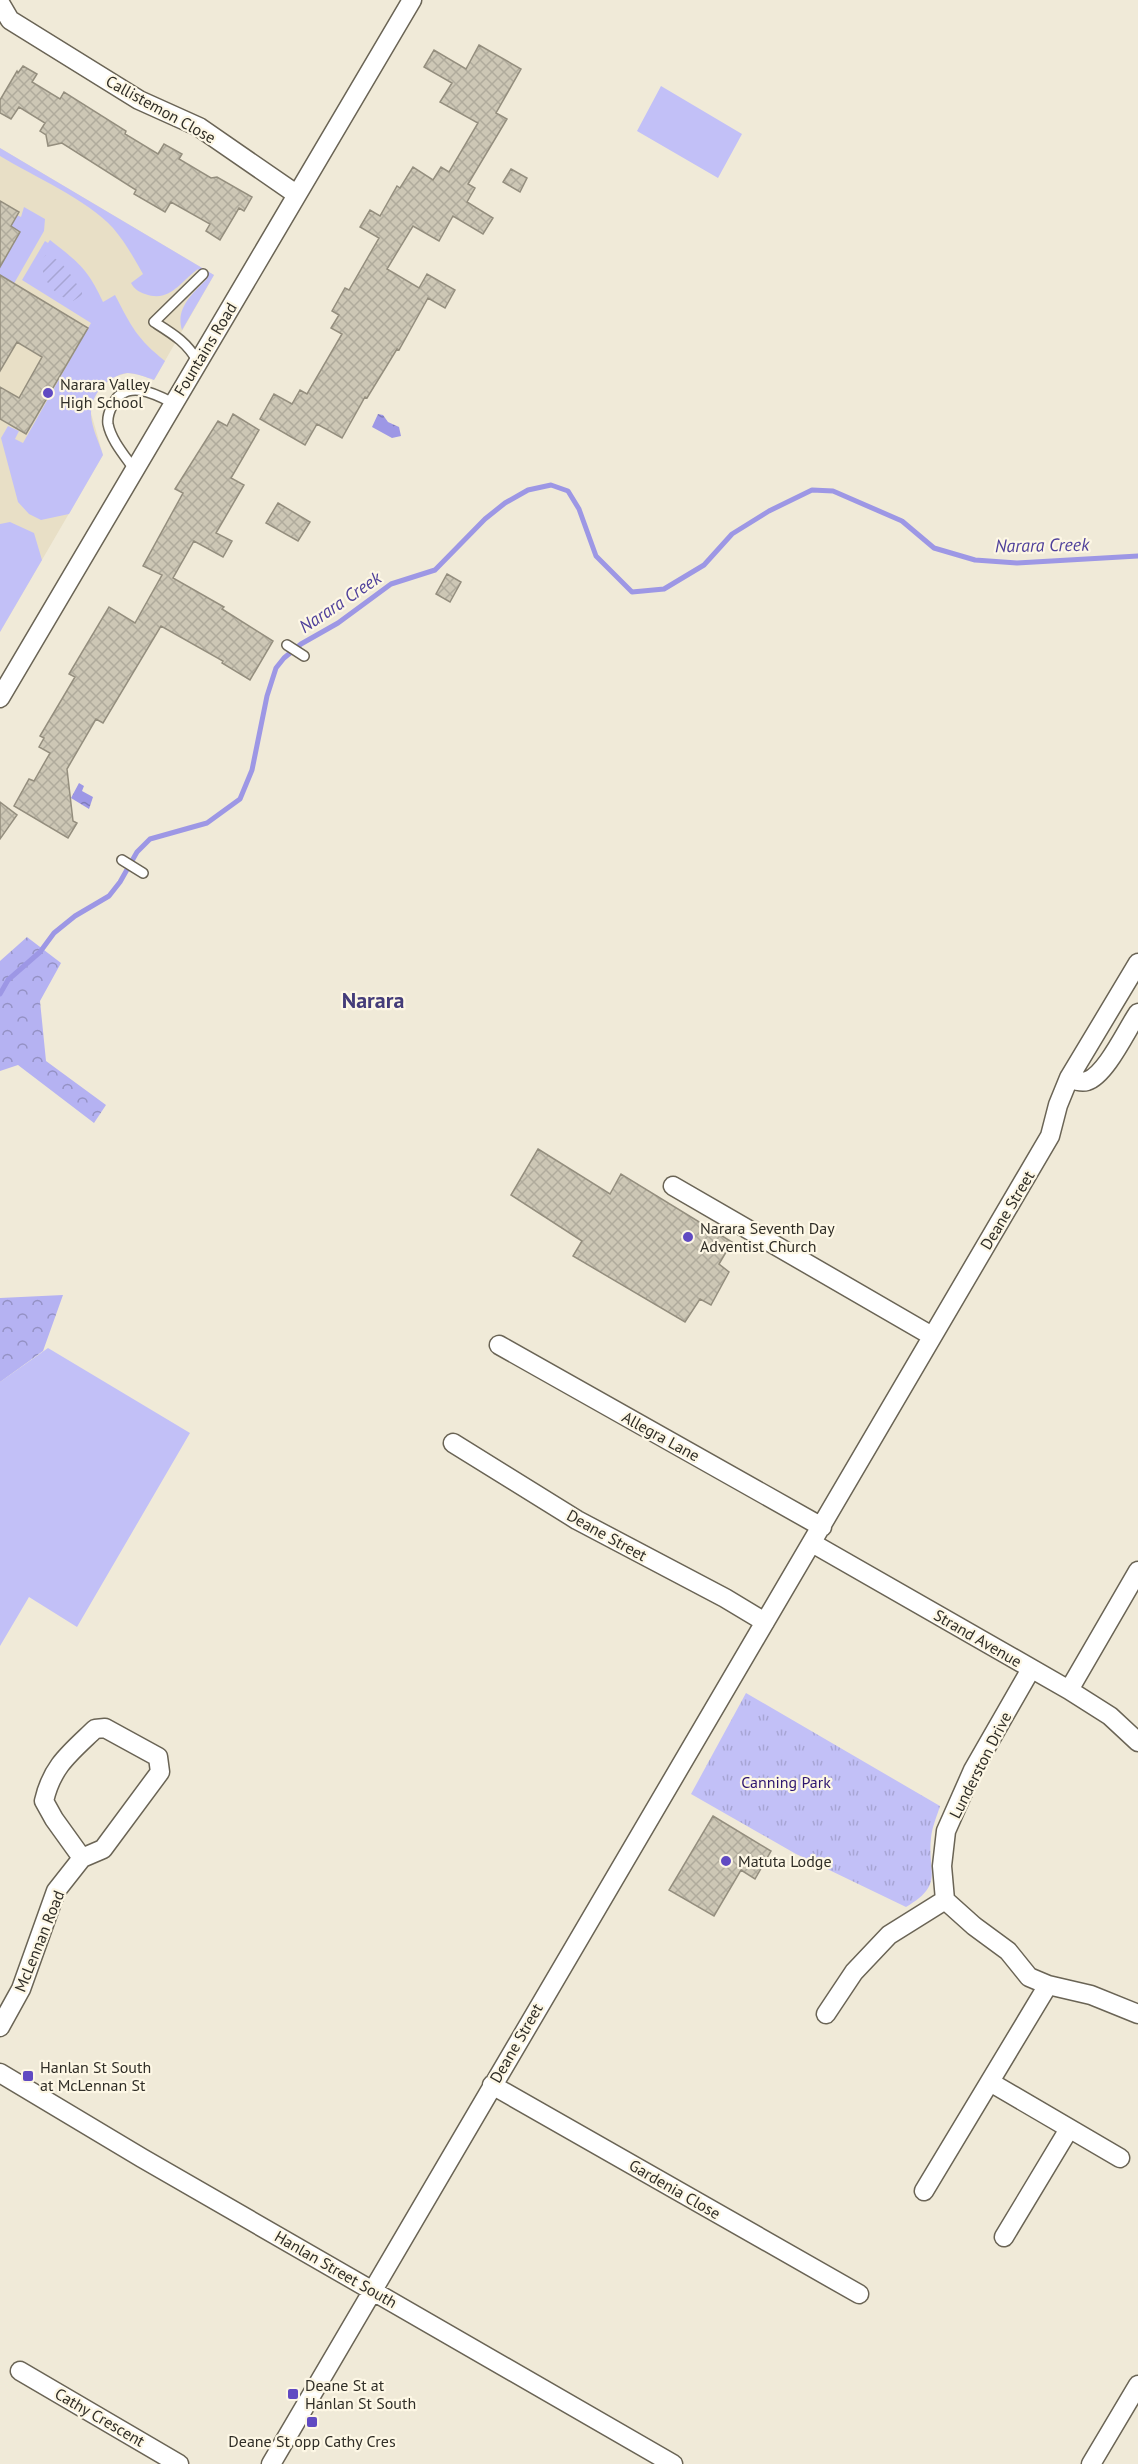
<svg xmlns="http://www.w3.org/2000/svg" width="1138" height="2464" font-family="'PT Sans',sans-serif">
  <style>
    .built { fill: #e8dfc6 }
    .grass { fill: #c2c0f7 }
    .forest { fill: url(#forest-crowns) }
    .park { fill: url(#park-tufts) }
    .garden { fill: url(#garden-furrows) }
    .water { fill: url(#water-ripples) }
    .lines { fill: none; stroke-linecap: round; stroke-linejoin: round }
    .stream { stroke: #9d97e5; stroke-width: 5 }
    .building { fill: url(#building-cross-hatch); stroke: #948e7e; stroke-width: 1.5 }
    .service-casing { stroke: #6a6455; stroke-width: 12 }
    .minor-casing { stroke: #6a6455; stroke-width: 21 }
    .service { stroke: #fff; stroke-width: 9 }
    .minor { stroke: #fff; stroke-width: 18 }
    .poi-dot { fill: #604ac2; stroke: #fdf7e5; stroke-width: 2 }
    .labels { text-anchor: middle; dominant-baseline: central; stroke-width: 4.5; stroke-linejoin: round; paint-order: stroke }
    .street-label { font-size: 16px; fill: #302e27; stroke: #fdf7e5 }
    .poi-label { font-size: 16px; fill: #302e27; stroke: #fdf7e5; text-anchor: start }
    .park-label { font-size: 16px; fill: #2d156f; stroke: #fdf7e5 }
    .water-label { font-size: 18px; font-style: italic; fill: #4f409b; stroke: #fdf7e5 }
    .district-label { font-size: 22px; font-weight: bold; fill: #443c79; stroke: #fdf7e5 }
  </style>
  <defs>
    <pattern id="forest-crowns" width="20" height="18" patternUnits="userSpaceOnUse" patternTransform="scale(1.5)"><rect width="20" height="18" fill="#b5b2f2"/><path d="M2 6a3 3 0 1 1 6 0M12 15a3 3 0 1 1 6 0" fill="none" stroke="#9491c4"/></pattern>
    <pattern id="park-tufts" width="24" height="20" patternUnits="userSpaceOnUse" patternTransform="scale(1.5)"><rect width="24" height="20" fill="#c2c0f7"/><path d="M3 7l-1-3M5 7V3M7 7l1-3M15 17l-1-3M17 17v-4M19 17l1-3" fill="none" stroke="#a7a5d4"/></pattern>
    <pattern id="garden-furrows" width="10" height="10" patternUnits="userSpaceOnUse" patternTransform="scale(1.5)"><rect width="10" height="10" fill="#c2c0f7"/><path d="M-1 1l2-2M0 10L10 0M9 11l2-2" fill="none" stroke="#a7a5d4"/></pattern>
    <pattern id="water-ripples" width="26" height="14" patternUnits="userSpaceOnUse" patternTransform="scale(1.5)"><rect width="26" height="14" fill="#9d97e5"/><path d="M2 4q2-2 4 0t4 0M15 11q2-2 4 0t4 0" fill="none" stroke="#807cba"/></pattern>
    <pattern id="building-cross-hatch" width="8" height="8" patternUnits="userSpaceOnUse" patternTransform="scale(1.5)"><rect width="8" height="8" fill="#cdc7b5"/><path d="M0 0l8 8M0 8l8-8" fill="none" stroke="#b0ab9c"/></pattern>
  </defs>
  <rect width="100%" height="100%" fill="#f0ead8"/>
  <!-- built -->
  <path class="built" d="M0 148 214 275 154 380 140 375 128 373 113 377 101 387 93 400 91 413 103 455 0 632Z"/>
  <!-- grass -->
  <path class="grass" d="M661 86 742 134 718 178 637 131Z
    M0 148 214 275 182 330C175 308 193 293 207 279L198 269C180 282 170 303 145 294 139 292 134 289 131 283L143 274C134 258 125 242 113 228 88 200 33 176 0 156Z
    M24 207 45 219 44 231 0 308V267L20 232 11 226 17 215 21 217Z
    M50 240C78 262 88 269 103 302L115 295C131 326 137 339 165 361L154 380C146 377 136 373 127 373 107 376 90 395 91 415 92 429 99 442 103 455L69 514 41 520 29 514 18 502 1 438 8 426 19 431 15 439 23 443 91 323 22 280 45 241 48 243Z
    M10 522 34 533 42 560 0 632V524Z
    M48 1348 190 1433 77 1627 29 1597 0 1646V1382Z"/>
  <!-- forest -->
  <path class="forest" d="M27 937 61 963 40 1001 46 1061 106 1105 94 1123 18 1065 0 1071V961Z
    M63 1295 43 1351 0 1382V1298Z"/>
  <!-- park -->
  <path class="park" d="M746 1693 940 1806C937 1816 932 1827 931 1838 927 1873 945 1884 906 1907L796 1854 691 1794Z"/>
  <!-- garden -->
  <path class="garden" d="M46 255C63 258 73 279 82 292V295L73 301C54 296 41 280 42 260Z"/>
  <!-- water -->
  <path class="water" d="M378 414 383 415 388 422 399 427 401 436 392 438 372 427Z
    M79 783 84 786 82 791 93 797 89 809 71 798Z"/>
  <g class="lines">
    <!-- stream -->
    <path class="stream" d="M0 994 8 980 40 952 54 933 75 916 109 896 120 882 137 852 150 839 207 823 240 799 252 770 267 696 276 668 284 658 301 644 338 623 391 584 435 570 485 519 505 503 528 490 551 485 568 491 579 509 596 556 632 592 664 589 704 565 732 534 769 511 812 490 833 491 902 521 934 548 975 560 1017 563 1138 556"/>
  </g>
  <!-- building -->
  <path class="building" d="M479 45 521 69 496 113 507 119 468 184 475 188 467 202 493 218 483 234 453 216 439 241 413 226 387 269 419 288 427 274 455 290 445 308 428 298 399 350 397 349 367 398 365 397 342 438 317 424 305 445 260 419 274 394 292 404 300 390 307 394 342 334 331 328 339 315 332 311 345 288 349 290 379 238 360 227 370 210 380 216 397 186 400 188 413 167 433 180 441 167 449 172 478 123 440 102 452 83 424 67 434 50 466 69Z
    M23 66 37 74 32 82 60 99 64 92 126 131 125 134 158 154 164 144 182 154 179 159 211 178 217 177 252 197 244 211 239 208 220 240 206 231 210 224 171 202 165 212 134 194 136 190 62 143 48 146 46 135 40 131 45 123 19 107 11 119 0 113V100L17 71 18 73Z
    M511 169 527 178 520 192 503 182Z
    M0 201 19 212 11 226 20 232 0 267Z
    M0 275 88 328 26 434 0 419V387L19 398 42 357 17 342 0 371Z
    M233 414 259 430 231 478 244 485 216 533 232 541 223 557 194 541 173 578 224 607 222 609 273 641 250 680 222 663 223 661 161 626 103 723 96 719 67 769 73 821 77 823 68 838 14 806 29 779 34 781 50 753 39 747 44 738 40 736 75 677 69 674 109 607 135 623 162 575 143 566 183 493 175 489 218 421 227 426Z
    M278 503 310 522 298 541 266 523Z
    M447 574 461 582 450 602 436 594Z
    M0 802 17 815 0 839Z
    M538 1149 610 1194 621 1174 732 1242 719 1264 729 1272 711 1305 700 1299 685 1322 573 1256 582 1241 511 1195Z
    M713 1816 771 1851 755 1879 741 1870 714 1916 669 1890Z"/>
  <g class="lines">
    <defs>
      <path id="service" d="M198 362C187 342 173 334 154 322L203 274
        M134 469C125 456 111 440 108 424 107 417 109 412 112 406 124 378 154 393 173 403
        M287 645 304 656
        M122 860 143 873"/>
      <path id="minor" d="M0 3 10 20 139 100 199 127 296 194
        M0 698 412 0
        M1069 1078C1074 1080 1080 1083 1087 1081 1106 1075 1127 1029 1138 1013
        M673 1186 932 1336
        M499 1345 822 1527
        M453 1443 577 1520 725 1598 765 1622
        M812 1543 1069 1690 1110 1716 1138 1742
        M1031 1669 973 1770 946 1831 942 1866 945 1900 974 1926 1008 1951 1029 1977 1048 1985 1091 1995 1138 2014
        M1069 1690 1138 1571
        M826 2014 854 1972 889 1935 945 1900
        M0 2027 21 1989 56 1891 82 1858 103 1849 160 1772 158 1757 105 1728 95 1729C70 1753 52 1766 44 1801L54 1819 82 1858
        M0 2073 142 2158 673 2464
        M990 2082 1120 2158
        M492 2085 859 2294
        M924 2191 1048 1985
        M1004 2237 1069 2129
        M20 2371 179 2464
        M271 2464 1050 1136 1058 1105 1069 1078 1138 963
        M1091 2464 1138 2385"/>
    </defs>
    <!-- service casing -->
    <use href="#service" class="service-casing"/>
    <!-- minor casing -->
    <use href="#minor" class="minor-casing"/>
    <!-- service -->
    <use href="#service" class="service"/>
    <!-- minor -->
    <use href="#minor" class="minor"/>
  </g>
  <!-- markers -->
  <g class="poi-dot">
    <circle cx="48" cy="393" r="6"/>
    <circle cx="688" cy="1237" r="6"/>
    <circle cx="726" cy="1861" r="6"/>
    <rect x="22" y="2070" width="12" height="12" rx="3"/>
    <rect x="287" y="2388" width="12" height="12" rx="3"/>
    <rect x="306" y="2416" width="12" height="12" rx="3"/>
  </g>
  <g class="labels">
    <!-- street labels -->
    <g class="street-label">
      <text transform="translate(161 109) rotate(29)">Callistemon Close</text>
      <text transform="translate(205 349) rotate(-59)">Fountains Road</text>
      <text transform="translate(1007 1210) rotate(-59)">Deane Street</text>
      <text transform="translate(661 1436) rotate(29)">Allegra Lane</text>
      <text transform="translate(607 1535) rotate(29)">Deane Street</text>
      <text transform="translate(978 1638) rotate(30)">Strand Avenue</text>
      <text transform="translate(980 1765) rotate(-63)">Lunderston Drive</text>
      <text transform="translate(39 1941) rotate(-68)">McLennan Road</text>
      <text transform="translate(516 2043) rotate(-60)">Deane Street</text>
      <text transform="translate(675 2189) rotate(30)">Gardenia Close</text>
      <text transform="translate(336 2269) rotate(30)">Hanlan Street South</text>
      <text transform="translate(100 2417) rotate(30)">Cathy Crescent</text>
    </g>
    <!-- poi labels -->
    <g class="poi-label">
      <text x="60" y="384">Narara Valley<tspan x="60" dy="18">High School</tspan></text>
      <text x="700" y="1228">Narara Seventh Day<tspan x="700" dy="18">Adventist Church</tspan></text>
      <text x="738" y="1861">Matuta Lodge</text>
      <text x="40" y="2067">Hanlan St South<tspan x="40" dy="18">at McLennan St</tspan></text>
      <text x="305" y="2385">Deane St at<tspan x="305" dy="18">Hanlan St South</tspan></text>
      <text x="312" y="2441" text-anchor="middle">Deane St opp Cathy Cres</text>
    </g>
    <!-- park labels -->
    <g class="park-label">
      <text x="786" y="1782">Canning Park</text>
    </g>
    <!-- water labels -->
    <g class="water-label">
      <text transform="translate(1042 545) rotate(-1)">Narara Creek</text>
      <text transform="translate(340 602) rotate(-34)">Narara Creek</text>
    </g>
    <!-- district labels -->
    <g class="district-label">
      <text x="373" y="1000">Narara</text>
    </g>
  </g>
</svg>
